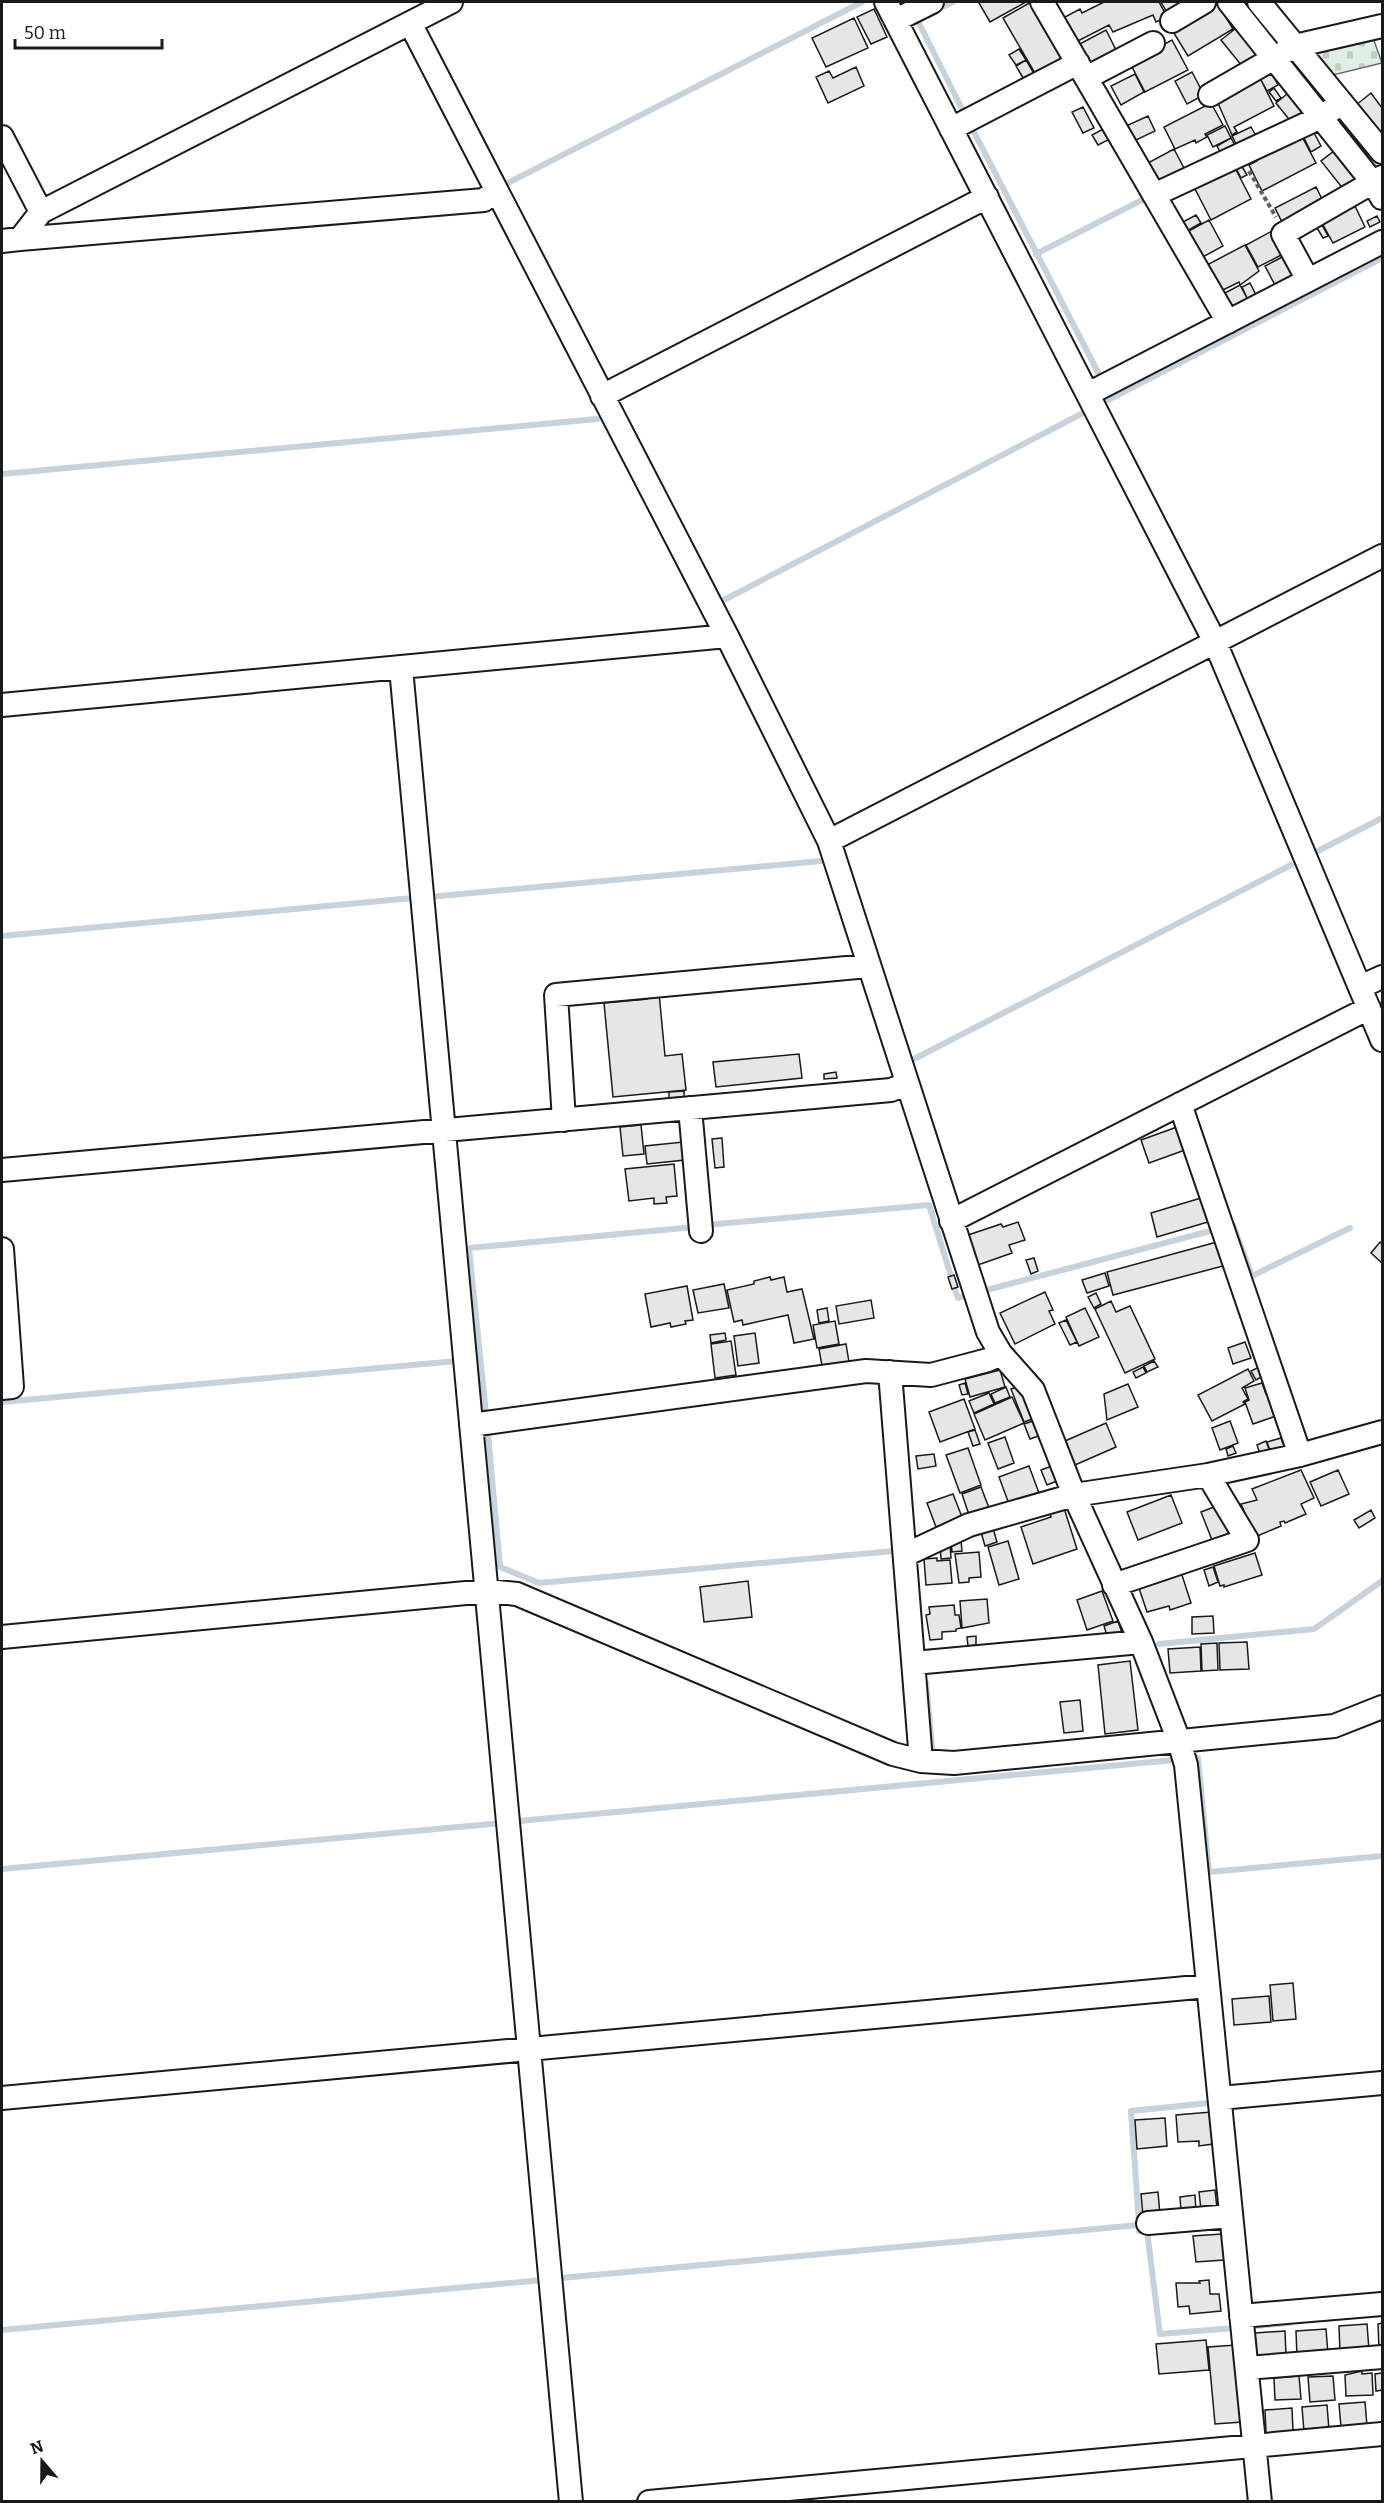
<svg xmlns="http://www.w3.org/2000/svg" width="1384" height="2503" font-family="Bitter,serif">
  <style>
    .cemetery { fill: url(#cemetery-stones); stroke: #6a6a6a; stroke-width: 1.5 }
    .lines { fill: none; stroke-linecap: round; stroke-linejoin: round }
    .stream { stroke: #c6d2dc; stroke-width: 6 }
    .building { fill: #e6e6e6; stroke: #1a1a1a; stroke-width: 1.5 }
    .minor-casing { stroke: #1a1a1a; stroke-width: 26 }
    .path { stroke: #5f5f5f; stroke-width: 4; stroke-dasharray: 4.5 3; stroke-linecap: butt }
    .minor { stroke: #fff; stroke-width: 22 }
  </style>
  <defs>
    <pattern id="cemetery-stones" width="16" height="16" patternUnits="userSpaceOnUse" patternTransform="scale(1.5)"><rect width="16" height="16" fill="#e0efe3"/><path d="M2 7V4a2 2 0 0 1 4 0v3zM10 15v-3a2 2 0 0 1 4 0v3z" fill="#c0ccc2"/></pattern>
  </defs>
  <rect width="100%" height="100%" fill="#fff"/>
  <!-- cemetery -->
  <path class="cemetery" d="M1372 35 1382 63 1333 75 1317 56 1320 49Z"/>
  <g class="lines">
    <!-- stream -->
    <path class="stream" d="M1243 2 1280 48
      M936 10 953 2
      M919 18 917 19 964 113
      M1287 56 1326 106
      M1332 113 1376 169
      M974 132 1101 378
      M506 184 862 2
      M1036 254 1146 198
      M1108 400 1382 258
      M2 474 597 419
      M722 601 1085 412
      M1314 853 1382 818
      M429 897 821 861
      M2 936 413 898
      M914 1059 1291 865
      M706 1225 929 1205 950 1273
      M1227 1226 1233 1225 1252 1276 1350 1228
      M955 1290 958 1298 964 1296
      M979 1292 1214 1230
      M2 1402 457 1361
      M486 1414 469 1248 695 1227
      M488 1434 500 1567 539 1583 894 1551
      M1159 1644 1314 1629 1382 1581
      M926 1682 932 1747
      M1198 1758 1209 1872 1382 1856
      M519 1821 1174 1760
      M2 1869 502 1823
      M1139 2223 1131 2111 1209 2103
      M561 2278 1139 2225V2231H1147L1160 2334 1235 2328
      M1255 2326 1289 2323
      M2 2330 542 2280"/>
  </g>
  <!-- building -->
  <path class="building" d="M981 2H1026L990 22 979 3Z
    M1031 2 1065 58 1036 75 1003 18Z
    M1104 2H1159L1167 17 1156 22 1153 15 1113 32 1109 25 1076 42 1063 18 1080 9 1082 13Z
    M1161 2H1196L1169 16Z
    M1219 2 1228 12 1224 14 1233 29 1188 56 1172 30Z
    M874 9 887 37 871 44 857 17Z
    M854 18 868 48 826 67 812 38Z
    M1238 18 1266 54 1246 71 1221 40 1235 29 1231 24Z
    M1106 30 1116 50 1087 65 1076 46Z
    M1172 40 1188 70 1145 92 1130 63Z
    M1019 49 1026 60 1016 65 1009 55Z
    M1026 60 1035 75 1025 81 1016 66Z
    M856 67 864 86 828 103 816 77 829 71 833 78Z
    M1192 72 1204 95 1187 104 1175 81Z
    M1271 72 1278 85 1267 91 1260 78Z
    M1135 74 1144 92 1121 105 1111 86Z
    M1260 78 1274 106 1234 127 1237 132 1232 135 1217 101Z
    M1274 88 1281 98 1276 101 1269 92Z
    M1293 89 1313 114 1296 128 1276 103Z
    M1371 93 1382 108V132L1380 134 1356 105Z
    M1211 103 1223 125 1205 134 1207 137 1196 143 1195 140 1175 149 1164 127Z
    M1083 107 1094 128 1083 133 1072 112Z
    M1148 116 1155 131 1134 141 1126 126Z
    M1225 126 1231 138 1213 147 1207 135Z
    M1251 127 1260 143 1241 153 1232 136Z
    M1105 128 1110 139 1098 145 1092 135Z
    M1313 131 1321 146 1311 152 1303 136Z
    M1300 133 1316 163 1262 191 1249 165 1257 161 1255 156Z
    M1231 138 1239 153 1225 161 1217 146Z
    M1338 148 1361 177 1344 190 1321 161Z
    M1174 149 1186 172 1158 187 1146 164Z
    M1240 163 1247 175 1241 178 1235 166Z
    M1234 166 1251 199 1211 220 1194 187Z
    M1316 187 1325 205 1284 226 1275 208Z
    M1355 206 1365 227 1333 243 1322 223Z
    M1196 215 1201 223 1185 232 1181 223Z
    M1377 216 1380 222 1370 227 1367 221Z
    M1209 220 1223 246 1199 259 1185 233Z
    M1322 225 1328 236 1323 238 1317 228Z
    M1272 231 1287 252 1258 267 1246 245Z
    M1245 245 1259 271 1240 285 1239 282 1219 292 1205 266Z
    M1288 254 1299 275 1276 287 1265 266Z
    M1250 283 1256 295 1248 300 1242 287Z
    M1240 285 1248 300 1231 309 1223 294Z
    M659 993 665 1056 682 1054 686 1090 613 1097 604 1003 647 999 646 995Z
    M799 1054 802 1078 716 1087 713 1062Z
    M836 1072 837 1078 824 1079V1074Z
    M684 1091V1097L669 1098V1092Z
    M641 1125 644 1154 623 1156 620 1127Z
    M1177 1127 1185 1150 1149 1163 1141 1140Z
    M722 1138 724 1167 715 1168 712 1139Z
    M683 1142 685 1160 647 1164 645 1146Z
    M674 1164 677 1196 666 1197 667 1203 654 1204V1198L629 1201 625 1169Z
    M1201 1198 1208 1222 1157 1237 1151 1213Z
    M1018 1222 1025 1240 1009 1245 1012 1253 975 1266 965 1236 1001 1224 1003 1227Z
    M1217 1242 1223 1266 1113 1295 1107 1272Z
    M1380 1242 1382 1244V1263L1371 1253Z
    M1034 1258 1038 1271 1031 1274 1026 1260Z
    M1105 1273 1109 1286 1087 1293 1082 1280Z
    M954 1275 958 1287 952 1289 948 1277Z
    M770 1277 771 1280 784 1277 787 1292 802 1289 814 1339 794 1343 788 1315 743 1325 742 1320 734 1322 727 1290 754 1284V1281Z
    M724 1284 729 1308 698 1313 693 1290Z
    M687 1286 693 1320 685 1321 686 1324 671 1327 670 1323 651 1327 645 1294Z
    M1045 1292 1053 1310 1049 1311 1055 1324 1015 1344 1000 1313Z
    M1096 1293 1101 1304 1094 1308 1088 1297Z
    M871 1300 874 1318 839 1324 836 1306Z
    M1111 1301 1116 1312 1130 1306 1155 1359 1125 1373 1095 1309Z
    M827 1308 829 1321 819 1323 817 1310Z
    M1085 1308 1099 1337 1079 1346 1066 1317Z
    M1066 1320 1077 1342 1070 1345 1059 1323Z
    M835 1321 839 1344 817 1348 813 1325Z
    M725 1333 726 1340 711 1343 710 1335Z
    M755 1333 759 1363 738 1366 734 1336Z
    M731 1341 736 1375 715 1378 711 1344Z
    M1245 1342 1251 1358 1233 1364 1228 1348Z
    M846 1344 849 1362 822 1366 819 1349Z
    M1154 1361 1158 1367 1147 1372 1144 1366Z
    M1143 1367 1146 1373 1136 1378 1133 1372Z
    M1259 1367 1263 1376 1256 1380 1251 1371Z
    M1248 1369 1254 1381 1242 1388 1248 1399 1243 1402 1245 1404 1212 1421 1198 1395Z
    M1000 1370 1005 1387 970 1397 965 1379Z
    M965 1383 968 1394 962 1395 959 1385Z
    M1262 1383 1266 1394H1269L1276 1416 1253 1424 1245 1402 1249 1400 1245 1388Z
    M1128 1384 1138 1407 1107 1420 1104 1394Z
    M1021 1386 1038 1417 1024 1422 1011 1389Z
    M1006 1387 1010 1397 995 1403 991 1394Z
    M989 1393 994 1404 974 1413 969 1401Z
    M1012 1397 1024 1423 985 1440 974 1414Z
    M964 1399 975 1429 940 1442 929 1412Z
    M1039 1419 1044 1434 1030 1439 1024 1424Z
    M1230 1421 1238 1443 1220 1450 1212 1428Z
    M1106 1423 1116 1447 1075 1465 1065 1441Z
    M975 1430 980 1444 973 1446 968 1432Z
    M1005 1437 1014 1463 998 1469 988 1443Z
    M1281 1438 1286 1452 1272 1456 1267 1442Z
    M1266 1441 1272 1457 1262 1460 1257 1445Z
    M1233 1446 1236 1453 1228 1456 1226 1449Z
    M968 1448 981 1485 960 1493 946 1455Z
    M934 1454 936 1466 918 1469 916 1456Z
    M1057 1464 1062 1479 1047 1485 1041 1470Z
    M1029 1466 1039 1493 1009 1504 999 1477Z
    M1301 1470 1314 1498 1301 1504 1306 1514 1285 1523 1284 1521 1280 1522 1281 1526 1255 1537 1241 1504 1257 1500 1252 1489Z
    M1338 1470 1349 1494 1321 1506 1310 1482Z
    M981 1487 989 1508 969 1515 962 1494Z
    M953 1494 962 1517 936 1527 927 1503Z
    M1171 1495 1182 1523 1138 1540 1127 1512Z
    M1063 1505 1077 1549 1033 1564 1021 1527 1051 1517 1049 1510Z
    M1219 1505 1230 1533 1212 1540 1201 1512Z
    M1371 1510 1375 1518 1359 1528 1354 1520Z
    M993 1528 997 1542 985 1546 981 1532Z
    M951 1541H961L962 1551 952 1552Z
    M1008 1541 1019 1579 999 1585 988 1547Z
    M950 1544 951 1558 941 1559 940 1545Z
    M979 1552 981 1577 969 1578V1582L959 1583 955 1554Z
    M1255 1553 1262 1575 1224 1587V1585L1220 1586 1214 1566Z
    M937 1558V1561L950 1560 952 1583 926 1585 924 1559Z
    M1213 1567 1218 1582 1209 1586 1204 1570Z
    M1181 1572 1191 1603 1170 1610 1169 1606 1147 1612 1138 1585Z
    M748 1581 752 1617 704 1622 700 1587Z
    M1102 1591 1113 1621 1087 1630 1077 1600Z
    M987 1599 989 1623 962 1628 960 1601Z
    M954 1605 955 1615H959L961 1628 956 1629V1631L942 1632V1639L930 1640 926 1615 930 1614 929 1607Z
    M1213 1616 1214 1633 1192 1634V1617Z
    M1118 1621 1122 1633 1108 1639 1104 1626Z
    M976 1636V1645L968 1646 967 1637Z
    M1247 1642 1249 1669 1220 1670 1219 1643Z
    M1217 1643 1218 1670 1202 1671 1201 1644Z
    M1200 1647 1201 1671 1170 1673 1168 1649Z
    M1130 1661 1138 1730 1105 1734 1098 1665Z
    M1080 1700 1083 1731 1064 1733 1060 1702Z
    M1293 1983 1296 2019 1273 2021 1270 1985Z
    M1269 1996 1271 2022 1234 2025 1232 1999Z
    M1211 2112 1213 2144 1199 2146V2141L1178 2142 1176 2115Z
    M1165 2118 1167 2146 1137 2149 1135 2120Z
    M1215 2190 1217 2208 1201 2210 1199 2192Z
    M1158 2192 1160 2215 1143 2216 1141 2194Z
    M1195 2195 1196 2211 1181 2212 1180 2197Z
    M1222 2234 1224 2260 1196 2262 1193 2236Z
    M1209 2280 1210 2294H1219L1221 2311 1190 2314 1189 2306 1178 2307 1176 2283H1200L1199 2281Z
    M1382 2323V2349H1379L1378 2324Z
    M1367 2324 1369 2350 1340 2352 1339 2326Z
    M1326 2329 1328 2354 1297 2357 1296 2331Z
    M1285 2331 1286 2355 1257 2357 1255 2333Z
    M1206 2340 1209 2370 1159 2374 1156 2344Z
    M1236 2345 1242 2422 1215 2424 1208 2347Z
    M1362 2371V2374L1372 2373 1373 2395 1346 2396 1345 2375Z
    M1382 2373V2390L1376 2391 1375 2374Z
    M1299 2376 1301 2399 1275 2400 1274 2378Z
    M1333 2376 1335 2400 1310 2402 1308 2377Z
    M1365 2402 1367 2426 1341 2427 1339 2404Z
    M1327 2405 1329 2430 1304 2432 1302 2407Z
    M1292 2408 1293 2431 1266 2433 1265 2410Z"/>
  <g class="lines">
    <defs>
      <path id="minor" d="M886 2 1215 642 1382 1040
        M1042 2 1228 322
        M1229 2 1374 184 1382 198
        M1259 2 1382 152
        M896 20 932 2
        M1172 21 1204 2
        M410 23 727 636 829 841 988 1332 1001 1354 1033 1390 1074 1495 1141 1642 1179 1741 1186 1765 1260 2502
        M1086 78 1153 43
        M1210 95 1295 46 1382 26
        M951 129 1078 63
        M2 137 41 212
        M1154 195 1321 117 1342 103
        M20 239 484 200 495 191
        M2 241 20 239 41 212 451 2
        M1308 280 1283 234 1382 177
        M1088 394 1382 242
        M602 396 987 197
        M401 668 571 2502
        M2 705 727 636
        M829 841 1382 556
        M1360 987 1382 977
        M1180 1104 1300 1455
        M690 1108 701 1231
        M564 1120 556 995 868 966
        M2 1170 891 1090 906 1084
        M951 1221 1369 1008
        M2 1249 12 1387 2 1388
        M890 1372 921 1761
        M471 1425 866 1371 931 1375 988 1360 1001 1354
        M905 1555 969 1525 1074 1495 1208 1475 1300 1455 1382 1432
        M1114 1585 1247 1540 1208 1475
        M2 1637 487 1591 517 1594 893 1754 921 1761 954 1763 1334 1726 1382 1707
        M914 1663 1141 1642
        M2 2098 1208 1986
        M1220 2098 1382 2083
        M1148 2223 1231 2216
        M1241 2316 1382 2304
        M1247 2368 1382 2357
        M649 2502 1382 2434"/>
    </defs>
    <!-- minor casing -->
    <use href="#minor" class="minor-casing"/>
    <!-- path -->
    <path class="path" d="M1249 171 1276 217"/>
    <!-- minor -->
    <use href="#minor" class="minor"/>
  </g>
  <!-- border -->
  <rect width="1384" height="2503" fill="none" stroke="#1a1a1a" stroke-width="6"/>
  <!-- north arrow -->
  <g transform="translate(42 2461) rotate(340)" stroke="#ffffff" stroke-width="4.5" paint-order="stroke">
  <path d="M0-4.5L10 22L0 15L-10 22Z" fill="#1a1a1a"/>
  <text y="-9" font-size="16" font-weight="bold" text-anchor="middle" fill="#1a1a1a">N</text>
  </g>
  <!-- scale -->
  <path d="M15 39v9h147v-9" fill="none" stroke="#1a1a1a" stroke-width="3"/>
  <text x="24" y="39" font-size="18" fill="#1a1a1a" stroke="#ffffff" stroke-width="4.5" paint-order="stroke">50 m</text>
</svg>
